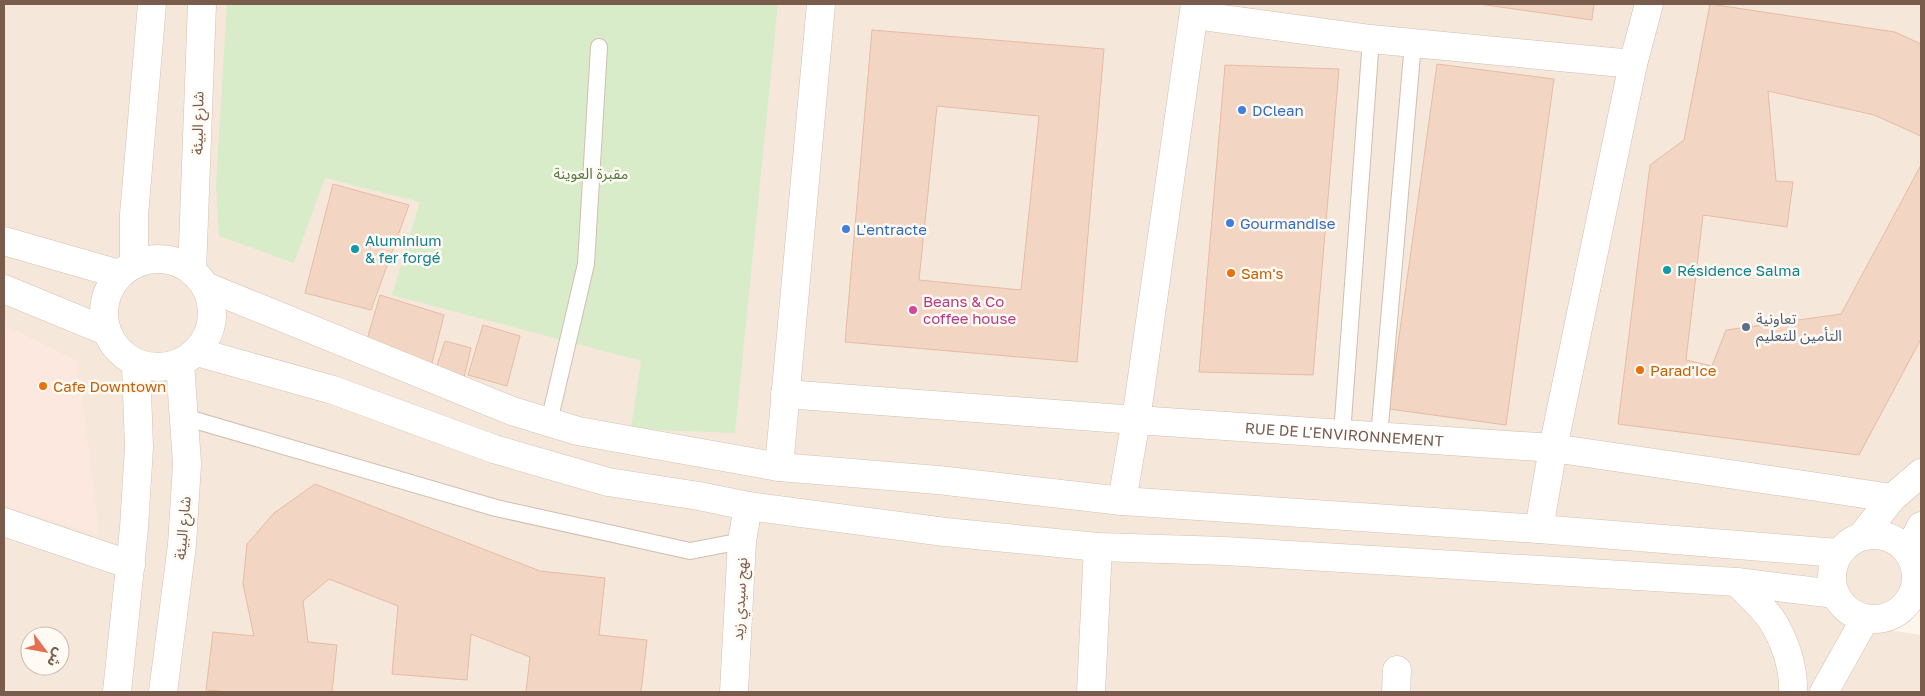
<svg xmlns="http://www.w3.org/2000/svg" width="1925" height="696" font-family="'Golos Text','Noto Sans Arabic',sans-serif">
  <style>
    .residential { fill: #f5e8da; fill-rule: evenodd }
    .commercial { fill: #fde8e0 }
    .green { fill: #d8ecc9 }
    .building { fill: #f3d5c3; stroke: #e6bba3; fill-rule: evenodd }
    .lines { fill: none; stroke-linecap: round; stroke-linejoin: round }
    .lane-casing { stroke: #d1beb0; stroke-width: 18 }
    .street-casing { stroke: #d1beb0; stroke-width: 29 }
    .secondary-casing { stroke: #d6c0b0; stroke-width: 29 }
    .lane { stroke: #fff; stroke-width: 16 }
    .street { stroke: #fff; stroke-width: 28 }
    .secondary { stroke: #fff; stroke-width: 28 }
    .shop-dot { fill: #3f7fe0; stroke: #fffaf3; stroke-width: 2 }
    .culture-dot { fill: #0f9aa8; stroke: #fffaf3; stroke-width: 2 }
    .food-dot { fill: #e8710a; stroke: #fffaf3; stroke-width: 2 }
    .hotel-dot { fill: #d1479c; stroke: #fffaf3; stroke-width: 2 }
    .service-dot { fill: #5c6f8a; stroke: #fffaf3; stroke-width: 2 }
    .labels { text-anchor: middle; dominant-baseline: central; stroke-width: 5; stroke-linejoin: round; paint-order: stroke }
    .shop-label { font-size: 15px; fill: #366cbe; stroke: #fffaf3; text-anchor: start }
    .street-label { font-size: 15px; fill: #7a5c4d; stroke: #fffaf3 }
    .park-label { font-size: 15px; fill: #537a41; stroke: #fffaf3 }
    .culture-label { font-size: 15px; fill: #0d838f; stroke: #fffaf3; text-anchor: start }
    .food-label { font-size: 15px; fill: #c56008; stroke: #fffaf3; text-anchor: start }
    .hotel-label { font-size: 15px; fill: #b23c85; stroke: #fffaf3; text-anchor: start }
    .service-label { font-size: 15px; fill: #4e5e75; stroke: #fffaf3; text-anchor: start }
  </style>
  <rect width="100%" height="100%" fill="#fdf6ec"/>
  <!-- residential -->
  <path class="residential" d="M4 4H1921V571L1887 630 1921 635V692H4ZM30 636H60V666H30Z"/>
  <!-- commercial -->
  <path class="commercial" d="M4 325 78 362 99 535 4 506Z"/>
  <!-- green -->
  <path class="green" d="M227 4H778L735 433 631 429 641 361 392 295 420 202 325 178 294 263 219 236 216 185Z"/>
  <!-- building -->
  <path class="building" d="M1479 4H1594L1592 20Z
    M1710 4 1895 32 1921 44V136L1874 115 1768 91 1776 181 1793 182 1787 227 1703 215 1686 360 1712 366 1726 330 1841 314 1921 165V339L1859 455 1618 424 1650 165 1684 140Z
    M872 30 1104 49 1077 362 845 342ZM937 106 1039 116 1021 290 919 280Z
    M1437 64 1554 79 1506 425 1389 409Z
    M1225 65 1339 69 1313 375 1199 372Z
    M333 184 409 205 371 310 305 293Z
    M380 295 444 315 430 371 366 343Z
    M483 325 520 336 507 386 468 375Z
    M445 341 471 348 462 386 433 378Z
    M315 484 540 571 605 578 599 635 647 640 641 692H526L530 657 471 634 467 680 392 674 398 606 329 579 303 601 308 642 337 645 332 692H229L206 690 213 632 254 636 243 584 247 544 274 513Z"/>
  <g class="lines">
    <defs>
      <path id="lane" d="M184 417 496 508 690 551 742 541
        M549 422 586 264 599 47
        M1342 434 1371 39
        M1379 437 1413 43"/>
      <g id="street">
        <path d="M1194 15 1371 39 1633 64"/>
        <path d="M785 394 1136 420 1195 4"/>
        <path d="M779 467 821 4"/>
        <path id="s1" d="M1122 501 1136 420 1553 448 1892 498"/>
        <path d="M4 522 131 565"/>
        <path d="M1539 529 1553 448 1633 64 1649 4"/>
        <path d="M1862 536 1892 498 1921 473"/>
        <path d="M1908 552 1921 526"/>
        <path d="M734 692 742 541 748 506"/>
        <path d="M1091 692 1098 547"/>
        <path d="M1396 692 1397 670"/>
      </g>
      <path id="secondary" d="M4 241 119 274
        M104 313a54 54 0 1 1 108 0a54 54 0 1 1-108 0Z
        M134 265V215L152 4
        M192 272 202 4
        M205 286 512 411 578 431 779 467 938 480 1122 501 1539 529 1838 553
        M4 289 106 331
        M197 352 333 390 494 449 608 482 699 496 748 506 945 532 1098 547 1225 551 1737 582 1835 594
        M1832 577a42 42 0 1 1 84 0a42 42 0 1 1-84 0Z
        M1737 582C1748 594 1762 606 1771 619 1785 640 1794 668 1793 692
        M117 692 134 528 139 447 136 364
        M163 692 182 545 187 464 180 363
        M1824 692 1865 619"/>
    </defs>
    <!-- lane casing -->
    <use href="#lane" class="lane-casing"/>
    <!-- street casing -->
    <use href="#street" class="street-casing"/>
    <!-- secondary casing -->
    <use href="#secondary" class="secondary-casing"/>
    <!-- lane -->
    <use href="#lane" class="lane"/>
    <!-- street -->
    <use href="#street" class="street"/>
    <!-- secondary -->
    <use href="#secondary" class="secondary"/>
  </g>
  <!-- markers -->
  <g class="shop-dot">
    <circle cx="1242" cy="110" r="5"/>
    <circle cx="1230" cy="223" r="5"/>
    <circle cx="846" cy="229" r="5"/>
  </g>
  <g class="culture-dot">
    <circle cx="355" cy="249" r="5"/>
    <circle cx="1667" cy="270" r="5"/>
  </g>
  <g class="food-dot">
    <circle cx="1231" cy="273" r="5"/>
    <circle cx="1640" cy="370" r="5"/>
    <circle cx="43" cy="386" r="5"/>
  </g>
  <circle class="hotel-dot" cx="913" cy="310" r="5"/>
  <circle class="service-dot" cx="1746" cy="327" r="5"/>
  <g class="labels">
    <!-- shop labels -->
    <g class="shop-label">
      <text x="1252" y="110">DClean</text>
      <text x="1240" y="223">Gourmandise</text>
      <text x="856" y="229">L'entracte</text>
    </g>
    <!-- street labels -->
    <g class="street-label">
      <text transform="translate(197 123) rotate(-89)">شارع البيئة</text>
      <text stroke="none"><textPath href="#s1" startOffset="291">RUE DE L'ENVIRONNEMENT</textPath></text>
      <text transform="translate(182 528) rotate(-85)">شارع البيئة</text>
      <text transform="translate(739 599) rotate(-87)">نهج سيدي زيد</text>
    </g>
    <!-- park labels -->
    <g class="park-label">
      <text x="591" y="173">مقبرة العوينة</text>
    </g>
    <!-- culture labels -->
    <g class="culture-label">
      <text x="365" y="240">Aluminium<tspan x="365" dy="17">&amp; fer forgé</tspan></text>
      <text x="1677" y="270">Résidence Salma</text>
    </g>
    <!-- food labels -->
    <g class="food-label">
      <text x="1241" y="273">Sam's</text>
      <text x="1650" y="370">Parad'Ice</text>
      <text x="53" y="386">Cafe Downtown</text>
    </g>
    <!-- hotel labels -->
    <g class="hotel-label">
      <text x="923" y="301">Beans &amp; Co<tspan x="923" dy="17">coffee house</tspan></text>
    </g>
    <!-- service labels -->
    <g class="service-label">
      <text x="1756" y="318">تعاونية<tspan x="1756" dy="17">التأمين للتعليم</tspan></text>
    </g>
  </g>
  <!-- border -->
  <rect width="1925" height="696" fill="none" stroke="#7a5c4d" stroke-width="10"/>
  <!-- north arrow -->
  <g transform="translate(45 651) rotate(122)"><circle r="24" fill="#fffaf3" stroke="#cabbb1"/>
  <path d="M0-4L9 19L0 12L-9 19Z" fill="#e76f51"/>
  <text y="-8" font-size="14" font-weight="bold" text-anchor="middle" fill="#7a5c4d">ش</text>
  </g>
</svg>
